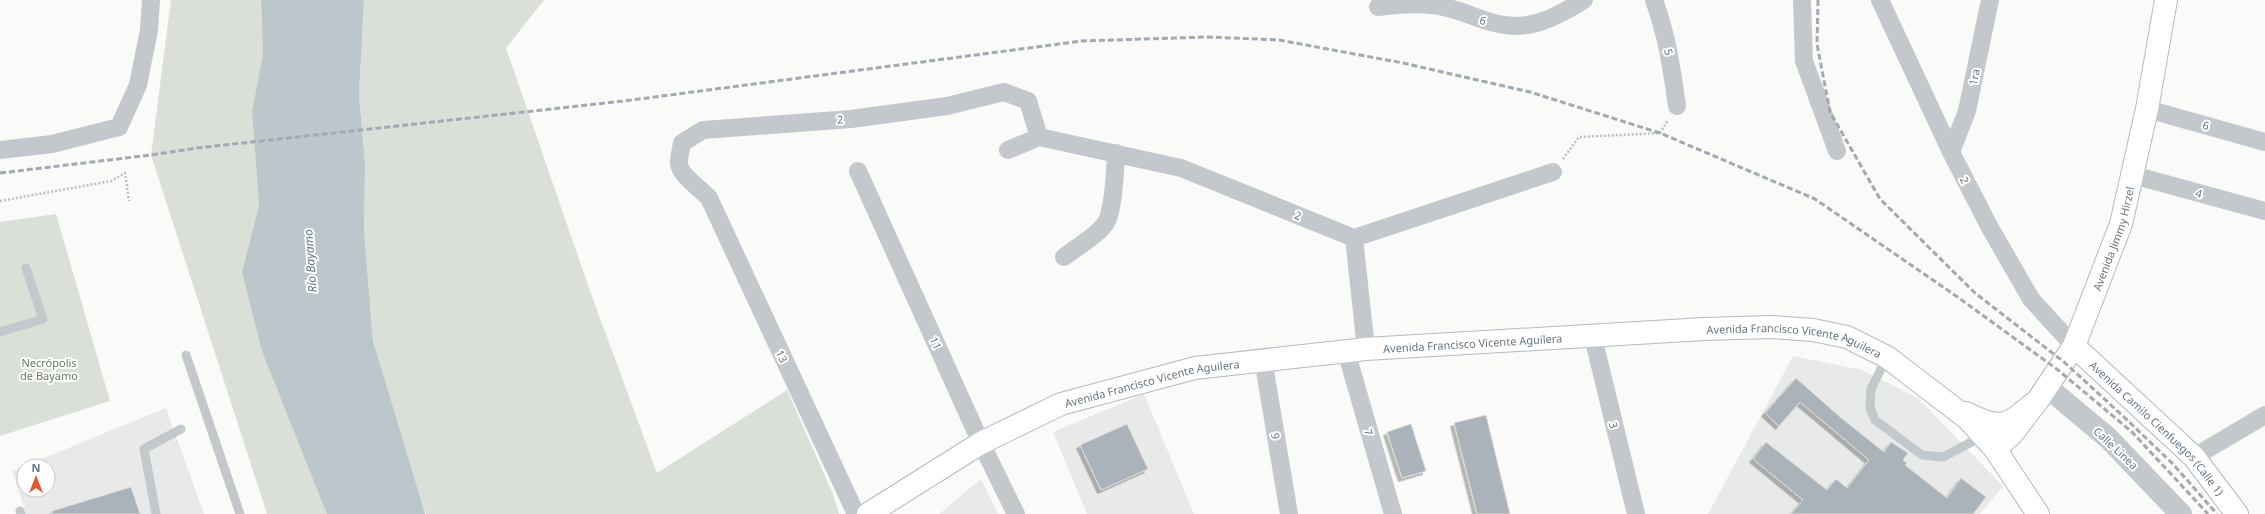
<svg xmlns="http://www.w3.org/2000/svg" width="2265" height="514" font-family="'Noto Sans',sans-serif">
  <style>
    .built { fill: #e8e9e9; fill-rule: evenodd }
    .green { fill: #dadfd7 }
    .water { fill: #bbc7cb }
    .building { fill: #aab3b9; stroke: #dcdcda; filter: url(#shadow) }
    .lines { fill: none; stroke-linecap: round; stroke-linejoin: round }
    .secondary-casing { stroke: #b3babf; stroke-width: 24 }
    .primary-casing { stroke: #b5babe; stroke-width: 24 }
    .path { stroke: #bbbfc2; stroke-width: 2.5; stroke-dasharray: 2 2; stroke-linecap: butt }
    .service { stroke: #c3c8cc; stroke-width: 9 }
    .minor { stroke: #c3c8cc; stroke-width: 18 }
    .tertiary { stroke: #c3c8cc; stroke-width: 22 }
    .secondary { stroke: #fff; stroke-width: 22 }
    .primary { stroke: #fff; stroke-width: 22 }
    .rail { stroke: #a2aab0; stroke-width: 3; stroke-dasharray: 6 3; stroke-linecap: butt }
    .labels { text-anchor: middle; dominant-baseline: central; stroke-width: 4; stroke-linejoin: round; paint-order: stroke }
    .street-label { font-size: 11px; fill: #657683; stroke: #fff }
    .park-label { font-size: 11px; fill: #687a64; stroke: #fff }
    .water-label { font-size: 12px; font-style: italic; fill: #60757c; stroke: #fff }
  </style>
  <defs>
    <filter id="shadow"><feDropShadow dx="-3.5" dy="3.5" stdDeviation="0" flood-color="#0004"/></filter>
  </defs>
  <rect width="100%" height="100%" fill="#fafaf8"/>
  <!-- built -->
  <path class="built" d="M1793 356 1862 370 1918 398 2003 486 1980 514H1708Z
    M1144 394 1194 514H1087L1053 432Z
    M166 408 204 514H26L12 471ZM24 466H48V490H24Z
    M981 479 998 514H939Z"/>
  <!-- green -->
  <path class="green" d="M171 0H261L263 53 252 112 259 205 242 272 327 514H267L151 155Z
    M364 0H544L506 48 590 291 657 473 787 390 833 494 839 514H426L420 500 373 341 364 230 365 163 359 95Z
    M56 214 110 401 0 436V222Z"/>
  <!-- water -->
  <path class="water" d="M261 0H364L359 95 365 163 364 230 373 341 425 514H327L262 351 242 272 259 205 252 112 263 53Z"/>
  <!-- building -->
  <path class="building" d="M1796 378 1840 417 1884 452 1891 442 1908 453 1903 460 1907 463 1905 465 1947 498 1961 478 1986 497 1973 514H1791L1803 500 1753 459 1766 442 1827 490 1836 479 1847 488 1869 460 1800 402 1779 426 1765 413Z
    M1486 415 1510 514H1477L1454 423Z
    M1127 424 1148 469 1101 490 1080 445Z
    M1411 424 1426 471 1402 478 1387 432Z
    M131 487 140 514H52V511Z"/>
  <g class="lines">
    <defs>
      <g id="secondary">
        <path id="s1" d="M2074 346 2194 457 2237 514"/>
        <path id="s2" d="M1995 449 2012 434 2038 400 2074 346 2121 224 2147 109 2166 0"/>
      </g>
      <g id="primary">
        <path d="M1966 413C2004 432 2007 425 2038 400"/>
        <path id="s3" d="M868 514 981 443 1061 404 1195 368 1366 349 1704 329 1772 327 1813 330 1847 337 1887 357 1968 419 1995 449 2038 514"/>
      </g>
    </defs>
    <!-- secondary casing -->
    <use href="#secondary" class="secondary-casing"/>
    <!-- primary casing -->
    <use href="#primary" class="primary-casing"/>
    <!-- path -->
    <path class="path" d="M1563 159 1579 137 1660 133 1668 120
      M0 201 111 181 125 173 129 201"/>
    <!-- service -->
    <path class="service" d="M0 332 43 319 26 268
      M186 355 240 514
      M1887 357 1871 389 1870 408 1875 420 1922 455 1943 457 1983 436
      M20 511 21 514
      M156 514 144 449 181 429"/>
    <!-- minor -->
    <path class="minor" d="M1654 0C1667 35 1672 70 1677 106
      M1802 0 1804 61 1837 151
      M1880 0 1951 152 1989 226 2031 299 2074 346
      M1378 7C1402 4 1428 2 1452 9 1474 15 1493 26 1516 26 1542 26 1563 12 1584 0
      M2147 109 2265 142
      M0 150 52 144 119 127 138 85 149 30 151 0
      M1008 150 1039 137 1181 168 1354 238 1553 172
      M1951 152 1967 111 1990 0
      M858 171 981 443 1016 514
      M2133 175 2265 211
      M1354 238 1366 349
      M1064 257C1074 249 1101 233 1107 221 1114 205 1115 172 1116 153
      M1593 337 1636 514
      M1346 351 1393 514
      M1263 359 1289 514
      M2194 457 2265 415
      M856 514 709 198C701 189 678 174 679 162 679 156 681 149 682 143L703 130 851 119 947 106 1004 92 1028 101 1039 137"/>
    <!-- tertiary -->
    <path class="tertiary" d="M2047 387 2108 438 2181 514"/>
    <!-- secondary -->
    <use href="#secondary" class="secondary"/>
    <!-- primary -->
    <use href="#primary" class="primary"/>
    <!-- rail -->
    <path class="rail" d="M1818 0 1817 44 1830 112 1880 199 1975 293 2064 362 2124 417 2173 464 2217 514
      M0 173 151 155 197 148 624 101 1082 41 1207 37 1279 40 1403 63 1530 92 1660 133 1815 199 1959 298 2058 370 2132 432 2208 514"/>
  </g>
  <g class="labels">
    <!-- street labels -->
    <g class="street-label">
      <text transform="translate(1483 20) rotate(17)">6</text>
      <text transform="translate(1669 52) rotate(78)">5</text>
      <text transform="translate(1974 77) rotate(-79)">1ra</text>
      <text transform="translate(840 119) rotate(-5)">2</text>
      <text transform="translate(2206 125) rotate(16)">6</text>
      <text transform="translate(1965 180) rotate(63)">2</text>
      <text transform="translate(2199 193) rotate(15)">4</text>
      <text transform="translate(1298 215) rotate(22)">2</text>
      <text stroke="none"><textPath href="#s2" startOffset="245">Avenida Jimmy Hirzel</textPath></text>
      <text transform="translate(936 343) rotate(66)">11</text>
      <text stroke="none"><textPath href="#s3" startOffset="640">Avenida Francisco Vicente Aguilera</textPath></text>
      <text stroke="none"><textPath href="#s3" startOffset="964">Avenida Francisco Vicente Aguilera</textPath></text>
      <text transform="translate(782 356) rotate(65)">13</text>
      <text stroke="none"><textPath href="#s3" startOffset="316">Avenida Francisco Vicente Aguilera</textPath></text>
      <text transform="translate(1614 425) rotate(76)">3</text>
      <text stroke="none"><textPath href="#s1" startOffset="117">Avenida Camilo Cienfuegos (Calle 1)</textPath></text>
      <text transform="translate(1369 432) rotate(74)">7</text>
      <text transform="translate(1276 436) rotate(81)">9</text>
      <text transform="translate(2116 448) rotate(43)">Calle Linea</text>
    </g>
    <!-- park labels -->
    <g class="park-label">
      <text x="49" y="362">Necrópolis<tspan x="49" dy="13">de Bayamo</tspan></text>
    </g>
    <!-- water labels -->
    <g class="water-label">
      <text transform="translate(310 261) rotate(-94)">Río Bayamo</text>
    </g>
  </g>
  <!-- north arrow -->
  <g transform="translate(36 478)"><circle r="19" fill="#ffffff" stroke="#c1c8cd"/>
  <path d="M0-3L7 15L0 10L-7 15Z" fill="#e4572e"/>
  <text y="-6" font-size="11" font-weight="bold" text-anchor="middle" fill="#657683">N</text>
  </g>
</svg>
